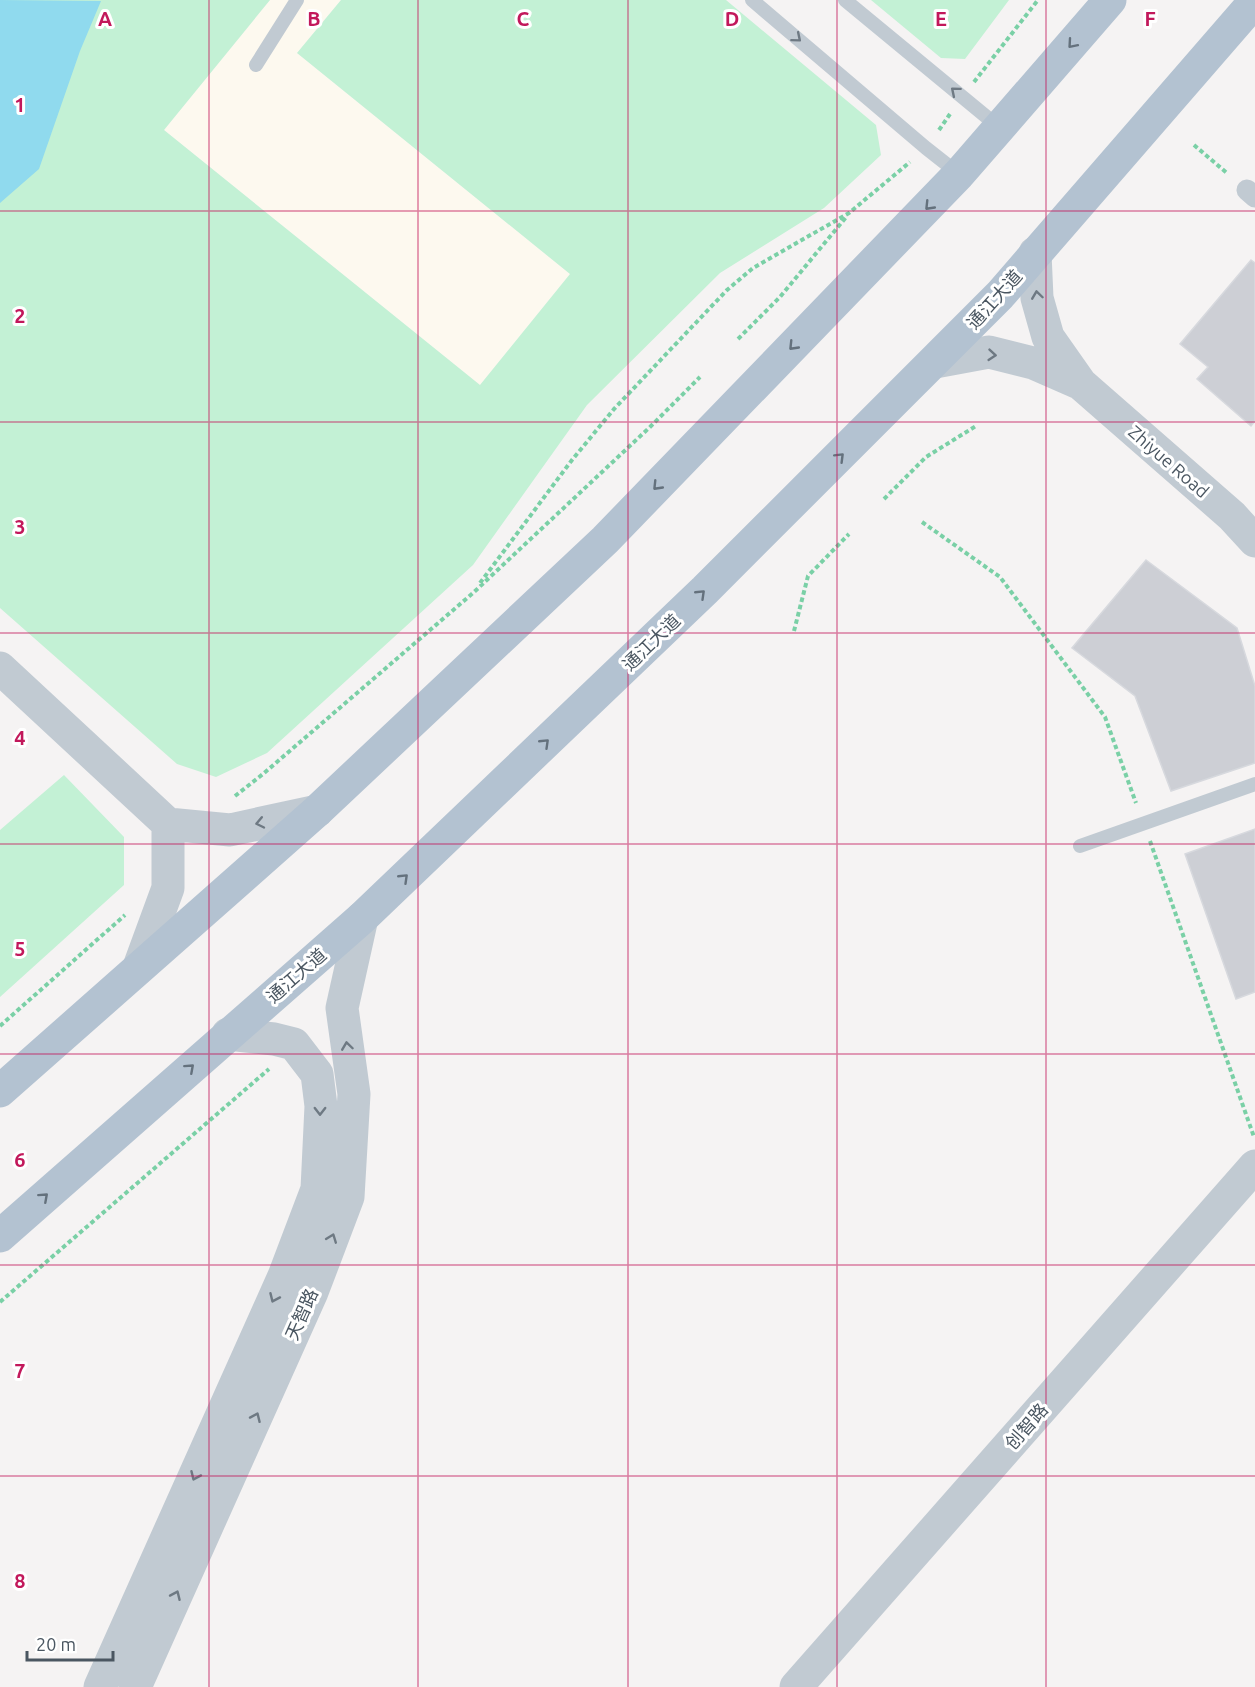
<svg xmlns="http://www.w3.org/2000/svg" width="1255" height="1687" font-family="Ubuntu,'Noto Sans SC',sans-serif">
  <style>
    .commercial { fill: #fdf9ef }
    .green { fill: #c3f1d5 }
    .water { fill: #90daee }
    .building { fill: #cdcfd5; stroke: #d7d9de; stroke-width: 1.5 }
    .lines { fill: none; stroke-linecap: round; stroke-linejoin: round }
    .path { stroke: #7ad0a6; stroke-width: 4; stroke-dasharray: 4.5 3; stroke-linecap: butt }
    .service { stroke: #c1cad2; stroke-width: 14 }
    .pedestrian { stroke: #c1cad2; stroke-width: 21 }
    .tertiary { stroke: #c1cad2; stroke-width: 33 }
    .primary { stroke: #b3c2d1; stroke-width: 33 }
    .oneway { stroke: #6e7983 }
    .oneway2 { stroke: #64717d }
    .grid { fill: none; stroke: #c2185b; stroke-width: 1.5; stroke-opacity: 0.55 }
    .labels { text-anchor: middle; dominant-baseline: central; stroke-width: 6; stroke-linejoin: round; paint-order: stroke }
    .street-label { font-size: 18px; fill: #4a5661; stroke: #fff }
    .grid-label { font-size: 20px; text-anchor: middle; font-weight: bold; fill: #c2185b; stroke: #fff; stroke-width: 6; stroke-linejoin: round; paint-order: stroke }
  </style>
  <rect width="100%" height="100%" fill="#f5f3f3"/>
  <!-- commercial -->
  <path class="commercial" d="M270 0H341L297 53 570 274 480 385 164 130Z"/>
  <!-- green -->
  <path class="green" d="M0 0H270L164 130 480 385 570 274 297 53 341 0H726L876 125 881 155 824 208 720 273 587 405 473 565 267 753 216 777 177 764 0 608Z
    M871 0H1009L965 59 941 58Z
    M64 775 124 837V885L0 997V830Z"/>
  <!-- water -->
  <path class="water" d="M0 0 101 1 80 51 39 169 0 203Z"/>
  <!-- building -->
  <path class="building" d="M1251 260 1255 263V421L1251 426 1197 379 1208 367 1180 344Z
    M1146 560 1237 628 1255 686V763L1171 791 1135 696 1072 648Z
    M1255 829V992L1236 999 1185 854Z"/>
  <g class="lines">
    <!-- path -->
    <path class="path" d="M974 82 1038 0
      M939 130 950 114
      M1194 145 1228 174
      M738 339 780 297 847 216
      M884 499 926 457 976 426
      M922 522 1000 577 1105 717 1136 803
      M480 583 572 460 614 409 727 290 753 268 849 213 910 162
      M794 631 808 576 849 534
      M235 796 263 774 473 593 650 427 700 377
      M1150 841 1254 1137
      M0 1026 125 915
      M0 1302 269 1069"/>
    <!-- service -->
    <path class="service" d="M752 0 926 148 959 174
      M845 0 1000 128
      M256 65 297 0
      M1080 846 1255 784"/>
    <!-- pedestrian -->
    <path class="pedestrian" d="M1247 190 1255 197"/>
    <!-- tertiary -->
    <path class="tertiary" d="M935 362 989 352 1033 363 1081 384 1048 337 1037 298 1035 253
      M1081 384 1232 516 1255 541
      M0 668 168 824
      M139 967 168 888V824L230 830 317 811
      M100 1687 284 1276 317 1189 321 1106 317 1074 294 1044 274 1039 228 1034
      M135 1687 312 1292 348 1197 354 1094 342 1008 362 918
      M796 1687 1255 1166"/>
    <!-- primary -->
    <path class="primary" d="M0 1091 317 811 605 540 959 174 1110 0
      M0 1236 362 918 705 590 1000 295 1255 1"/>
  </g>
  <!-- one-way arrows -->
  <defs><path id="oneway-chevron" d="M-2-3.5L2.5 0L-2 3.5" fill="none" stroke-width="1.6" stroke-linecap="round" stroke-linejoin="round" transform="scale(1.5)"/></defs>
  <g class="oneway">
    <use href="#oneway-chevron" transform="translate(797 38) rotate(40)"/>
    <use href="#oneway-chevron" transform="translate(955 91) rotate(-140)"/>
    <use href="#oneway-chevron" transform="translate(1037 295) rotate(-98)"/>
    <use href="#oneway-chevron" transform="translate(992 355) rotate(5)"/>
    <use href="#oneway-chevron" transform="translate(260 823) rotate(168)"/>
    <use href="#oneway-chevron" transform="translate(347 1046) rotate(-98)"/>
    <use href="#oneway-chevron" transform="translate(320 1111) rotate(90)"/>
    <use href="#oneway-chevron" transform="translate(332 1238) rotate(-69)"/>
    <use href="#oneway-chevron" transform="translate(274 1298) rotate(114)"/>
    <use href="#oneway-chevron" transform="translate(256 1417) rotate(-66)"/>
    <use href="#oneway-chevron" transform="translate(195 1476) rotate(114)"/>
    <use href="#oneway-chevron" transform="translate(176 1595) rotate(-66)"/>
  </g>
  <g class="oneway2">
    <use href="#oneway-chevron" transform="translate(1072 44) rotate(131)"/>
    <use href="#oneway-chevron" transform="translate(929 206) rotate(134)"/>
    <use href="#oneway-chevron" transform="translate(793 346) rotate(134)"/>
    <use href="#oneway-chevron" transform="translate(840 457) rotate(-45)"/>
    <use href="#oneway-chevron" transform="translate(657 486) rotate(134)"/>
    <use href="#oneway-chevron" transform="translate(701 594) rotate(-44)"/>
    <use href="#oneway-chevron" transform="translate(545 743) rotate(-44)"/>
    <use href="#oneway-chevron" transform="translate(404 878) rotate(-44)"/>
    <use href="#oneway-chevron" transform="translate(190 1068) rotate(-42)"/>
    <use href="#oneway-chevron" transform="translate(44 1197) rotate(-42)"/>
  </g>
  <!-- grid -->
  <path class="grid" d="M209 0V1687M418 0V1687M628 0V1687M837 0V1687M1046 0V1687M0 211H1255M0 422H1255M0 633H1255M0 844H1255M0 1054H1255M0 1265H1255M0 1476H1255"/>
  <g class="labels">
    <!-- street labels -->
    <g class="street-label">
      <text transform="translate(994 299) rotate(-48)">通江大道</text>
      <text transform="translate(1169 461) rotate(41)">Zhiyue Road</text>
      <text transform="translate(651 642) rotate(-44)">通江大道</text>
      <text transform="translate(296 975) rotate(-41)">通江大道</text>
      <text transform="translate(301 1314) rotate(-66)">天智路</text>
      <text transform="translate(1026 1426) rotate(-49)">创智路</text>
    </g>
  </g>
  <g class="grid-label">
    <text x="105" y="26">A</text>
    <text x="314" y="26">B</text>
    <text x="523" y="26">C</text>
    <text x="732" y="26">D</text>
    <text x="941" y="26">E</text>
    <text x="1150" y="26">F</text>
    <text x="20" y="112">1</text>
    <text x="20" y="323">2</text>
    <text x="20" y="534">3</text>
    <text x="20" y="745">4</text>
    <text x="20" y="956">5</text>
    <text x="20" y="1167">6</text>
    <text x="20" y="1378">7</text>
    <text x="20" y="1588">8</text>
  </g>
  <!-- scale -->
  <path d="M27 1651v9h86v-9" fill="none" stroke="#4a5661" stroke-width="3"/>
  <text x="36" y="1651" font-size="18" fill="#4a5661" stroke="#ffffff" stroke-width="4.5" paint-order="stroke">20 m</text>
</svg>
